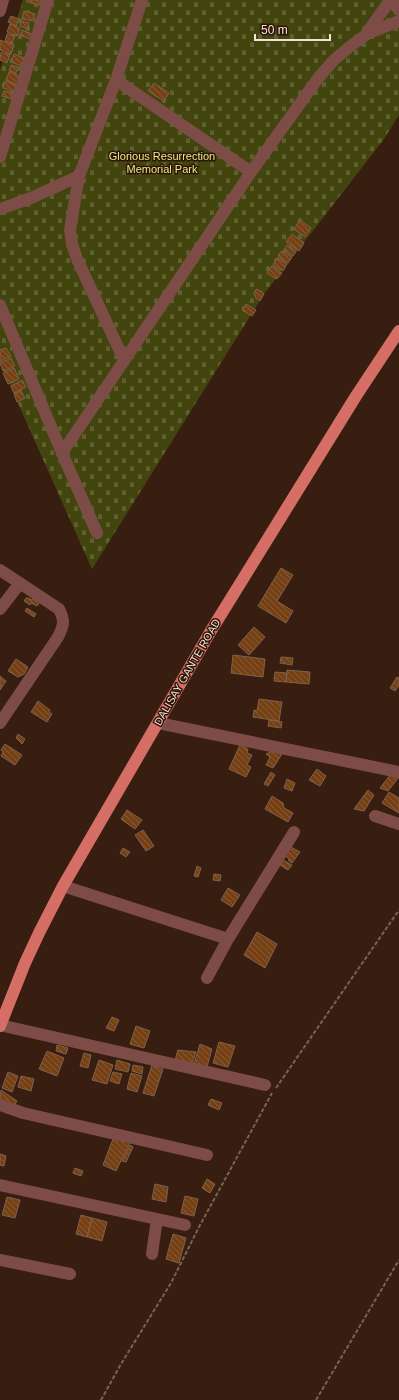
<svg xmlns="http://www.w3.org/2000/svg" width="399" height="1400" font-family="Arial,sans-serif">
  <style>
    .cemetery { fill: url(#cemetery-stones) }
    .building { fill: url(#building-back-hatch); stroke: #7e614e }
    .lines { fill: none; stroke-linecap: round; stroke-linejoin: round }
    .path { stroke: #7a6256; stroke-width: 2; stroke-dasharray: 4 2; stroke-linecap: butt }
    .minor { stroke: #7e4c46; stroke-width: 12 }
    .major { stroke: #d56e65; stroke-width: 12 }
    .labels { text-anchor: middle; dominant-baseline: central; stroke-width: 3; stroke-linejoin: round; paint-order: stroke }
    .park-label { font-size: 11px; fill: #e5eb88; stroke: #2d1406 }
    .street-label { font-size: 11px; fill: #f4e1d8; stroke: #2d1406 }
  </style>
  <defs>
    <pattern id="cemetery-stones" width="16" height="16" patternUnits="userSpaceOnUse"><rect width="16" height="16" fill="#43450f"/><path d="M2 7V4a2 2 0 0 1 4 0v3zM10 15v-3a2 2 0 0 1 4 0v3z" fill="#5f6031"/></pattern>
    <pattern id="building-back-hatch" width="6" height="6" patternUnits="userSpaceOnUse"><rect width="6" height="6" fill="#764015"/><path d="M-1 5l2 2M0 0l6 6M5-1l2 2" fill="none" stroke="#8a5b36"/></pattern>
  </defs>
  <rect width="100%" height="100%" fill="#381e10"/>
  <!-- cemetery -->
  <path class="cemetery" d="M23 0H399V115L384 139 264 294 92 569 0 363V69Z"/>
  <!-- building -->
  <path class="building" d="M27 0H41L40 5 27 2Z
    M24 11 35 14 33 21 22 19Z
    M11 16 19 19 16 26 8 22Z
    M21 21 29 23 28 29 20 26Z
    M10 24 20 28 17 36 7 32Z
    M22 30 32 34 30 39 20 35Z
    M7 34 15 36 12 43 5 41Z
    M0 40 14 45 11 54 0 50Z
    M1 52 10 55 7 63 0 60Z
    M14 54 24 58 22 66 11 62Z
    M11 65 18 67 16 73 9 71Z
    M9 72 20 76 17 85 6 80Z
    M5 81 16 85 14 92 3 88Z
    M154 83 169 93 164 101 148 91Z
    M4 91 12 93 11 99 2 96Z
    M300 220 311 228 305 237 294 229Z
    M292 234 304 243 299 251 286 242Z
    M287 245 296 251 293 256 284 250Z
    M282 251 292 257 288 263 278 257 279 254Z
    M277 258 287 264 283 271 273 265Z
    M272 266 282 273 277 279 267 273Z
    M257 289 264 294 260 301 256 298 254 294 255 291Z
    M246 304 256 310 252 316 242 310Z
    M6 348 11 356 0 361V350Z
    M11 358 15 366 3 371 0 363Z
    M14 368 19 379 8 384 3 373Z
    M22 380 26 387 14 393 11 386Z
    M21 391 25 398 17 402 14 394Z
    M281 568 293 575 277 601 293 611 286 623 258 606Z
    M26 598H28L32 600 33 599 39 603 37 606 31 603 30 605 24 601Z
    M27 608 36 614 34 617 25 611Z
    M254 627 265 637 249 655 238 645Z
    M233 655 265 659 263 677 231 673Z
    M281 657 293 658 292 665 280 663Z
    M16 659 28 667 24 674 18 677 8 671Z
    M287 670 310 672 309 684 286 682Z
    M275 672 287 673 286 682 274 681Z
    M0 676 6 681 0 690Z
    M397 677 399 678V685L395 691 390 688Z
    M259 699 282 702 279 721 253 717 254 710 257 711Z
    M38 701 50 710 49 712 52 714 47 722 31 712Z
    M269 720 282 722 281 728 268 726Z
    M18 734 25 739 22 744 16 738Z
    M5 744 22 755 15 765 1 756 3 752 1 750Z
    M240 745 248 749 247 753 252 755 247 765 251 767 246 777 229 769Z
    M273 751 282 754 273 768 266 765 270 757 266 754Z
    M317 769 326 776 320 786 309 780Z
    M271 772 275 775 268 786 264 784Z
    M391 774 399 777 388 791 380 788Z
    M287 779 295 783 292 791 284 788Z
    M368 790 374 795 364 811 354 809Z
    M389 792 399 798V813L382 803Z
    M272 796 283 803 284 808 293 813 288 822 265 809Z
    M127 810 142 820 135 829 121 819Z
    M143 830 154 846 146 851 135 835Z
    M289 846 300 852 292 863 288 860 290 859 283 855Z
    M123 848 130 852 126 857 120 853Z
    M283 860 292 865 288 870 280 865Z
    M197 866 201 868 198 877 194 876Z
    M214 874 221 875 220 881 213 880Z
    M228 888 240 895 232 907 221 900Z
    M257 932 277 944 265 968 244 955Z
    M112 1017 119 1020 114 1031 106 1028Z
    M136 1026 150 1031 144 1048 130 1044Z
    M219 1042 235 1046 228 1067 213 1063Z
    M200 1044 212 1049 207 1067 194 1064Z
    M57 1045 68 1048 66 1054 56 1051Z
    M178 1050 196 1052 192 1064 175 1060Z
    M47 1051 64 1058 57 1076 39 1069Z
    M84 1053 91 1055 88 1068 80 1066Z
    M99 1060 113 1065 107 1084 92 1080Z
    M117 1060 130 1064 128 1072 115 1069Z
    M133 1065 143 1067 142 1074 132 1071Z
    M152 1065 163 1069 154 1096 143 1093Z
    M8 1072 18 1076 12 1092 2 1088Z
    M113 1072 122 1074 119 1084 110 1081Z
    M131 1073 142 1076 137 1092 127 1089Z
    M21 1076 34 1079 31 1091 18 1087Z
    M1 1090 17 1101 12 1109 0 1101Z
    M211 1099 222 1103 219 1110 208 1105Z
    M113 1139 130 1142 116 1171 103 1165Z
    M130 1145 133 1147 126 1162 122 1161Z
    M0 1154 6 1156 4 1166 0 1165Z
    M75 1168 83 1171 81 1176 73 1173Z
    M207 1179 215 1184 210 1193 202 1188Z
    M155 1184 168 1187 166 1202 152 1199Z
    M185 1196 198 1199 194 1216 181 1213Z
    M7 1197 20 1200 15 1218 2 1215Z
    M81 1215 92 1218 87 1237 76 1234Z
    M92 1218 107 1222 102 1241 87 1237Z
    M173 1234 186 1238 179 1263 166 1259Z"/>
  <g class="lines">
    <!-- path -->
    <path class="path" d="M276 1088 399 910
      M101 1400 121 1364 171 1283 199 1227 272 1093
      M316 1400 399 1260"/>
    <!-- minor -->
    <path class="minor" d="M391 0 399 10
      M0 11 3 0
      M367 33 390 0
      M116 80 251 172
      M0 157 48 0
      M0 209 31 198 79 176
      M0 305 62 453
      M124 360 77 259 72 244 70 230 79 176 116 80 142 0
      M97 533 62 453 251 172 319 77 334 60 348 48 367 34 399 21
      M0 570 59 609C65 621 64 625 58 637L0 723
      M0 609 20 583
      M158 723 399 772
      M375 816 399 824
      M63 886 228 939
      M207 978 228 939 294 832
      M0 1025 265 1085
      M0 1105 23 1113 207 1155
      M0 1185 185 1225
      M152 1254 157 1219
      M0 1260 70 1274"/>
    <!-- major -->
    <path class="major" d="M0 1026 25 963 39 933 63 886 212 629 356 396 399 331"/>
  </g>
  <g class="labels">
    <!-- park labels -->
    <g class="park-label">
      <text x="162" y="156">Glorious Resurrection<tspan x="162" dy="13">Memorial Park</tspan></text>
    </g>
    <!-- street labels -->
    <g class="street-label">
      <text transform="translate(187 672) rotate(-60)">DALISAY GANTE ROAD</text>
    </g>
  </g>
  <!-- scale -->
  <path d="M255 34v6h75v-6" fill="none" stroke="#f4e1d8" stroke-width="2"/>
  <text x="261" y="34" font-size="12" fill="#f4e1d8" stroke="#2d1406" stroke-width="3" paint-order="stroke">50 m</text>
</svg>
